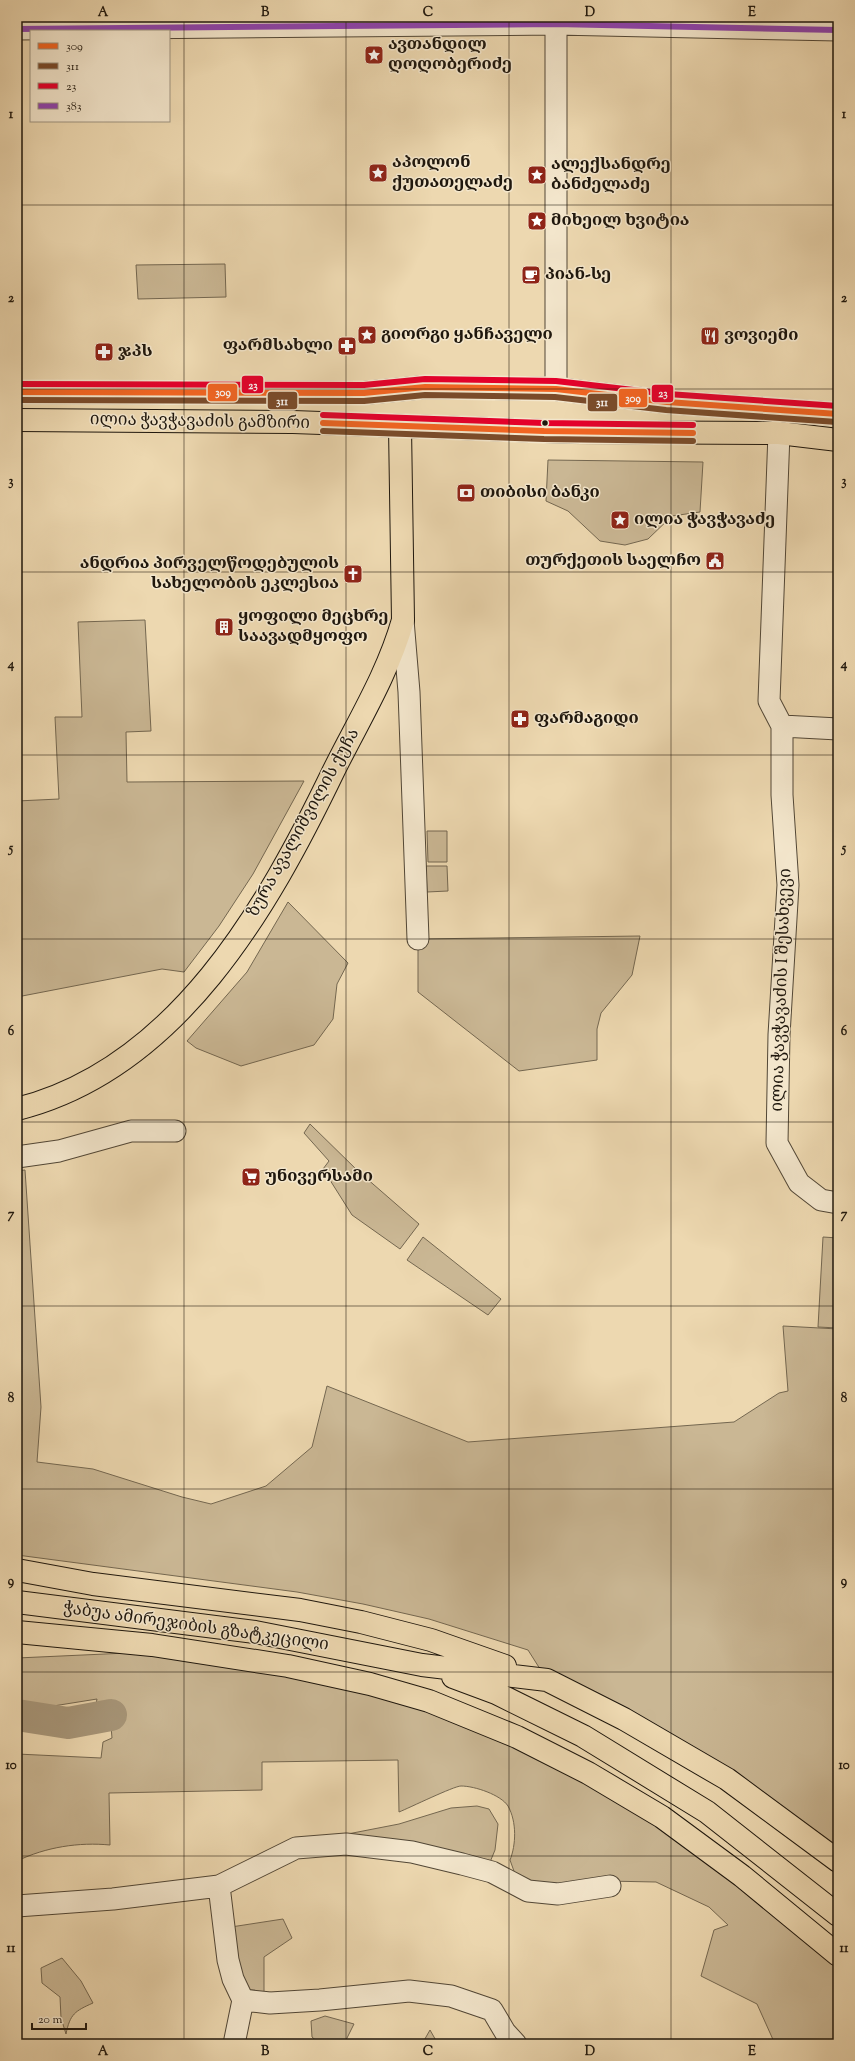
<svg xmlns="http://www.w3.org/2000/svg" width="855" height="2061" font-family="'Sorts Mill Goudy','Noto Serif Georgian',serif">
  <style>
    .green { fill: #cab794; stroke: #746750 }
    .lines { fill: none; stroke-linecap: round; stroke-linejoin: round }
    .river { stroke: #a79679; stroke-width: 32 }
    .minor-casing { stroke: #524736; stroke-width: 23 }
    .major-casing { stroke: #1f170d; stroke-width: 24 }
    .minor { stroke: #f3e6cc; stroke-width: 21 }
    .major { stroke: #edd8b0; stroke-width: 22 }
    .bus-1-casing { stroke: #f3e6cc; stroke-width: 9 }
    .bus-2-casing { stroke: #f3e6cc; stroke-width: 9 }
    .bus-3-casing { stroke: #f3e6cc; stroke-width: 9 }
    .bus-4-casing { stroke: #f3e6cc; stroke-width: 9 }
    .bus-1 { stroke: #f26522; stroke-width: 6 }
    .bus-2 { stroke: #7a4b2a; stroke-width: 6 }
    .bus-3 { stroke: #e4002b; stroke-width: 6 }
    .bus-4 { stroke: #8e44ad; stroke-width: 6 }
    .grid { fill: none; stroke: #1f170d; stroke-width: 1; stroke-opacity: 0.55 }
    .bus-dot { fill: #1f170d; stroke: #f3e6cc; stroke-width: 1.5 }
    .labels { text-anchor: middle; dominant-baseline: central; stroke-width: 3; stroke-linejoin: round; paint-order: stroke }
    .poi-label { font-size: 17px; font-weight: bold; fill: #1f170d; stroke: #f3e6cc; text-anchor: start }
    .street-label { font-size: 17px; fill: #1f170d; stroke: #f3e6cc }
    .line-badge { stroke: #f3e6cc; stroke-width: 1.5 }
    .badge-label { font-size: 11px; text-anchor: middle; font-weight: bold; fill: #fff }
    .neatline { fill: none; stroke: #1f170d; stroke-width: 1.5 }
    .grid-label { font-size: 13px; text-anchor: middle; font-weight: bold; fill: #1f170d }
  </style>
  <rect width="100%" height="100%" fill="#edd8b0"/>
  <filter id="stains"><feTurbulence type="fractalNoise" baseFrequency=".005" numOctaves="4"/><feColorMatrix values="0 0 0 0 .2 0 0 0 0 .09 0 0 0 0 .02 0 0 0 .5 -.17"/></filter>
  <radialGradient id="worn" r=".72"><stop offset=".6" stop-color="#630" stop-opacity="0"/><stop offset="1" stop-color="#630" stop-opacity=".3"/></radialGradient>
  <!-- green -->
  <path class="green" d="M225 264 226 297 138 299 136 265Z
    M548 460 703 462 700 512 672 516 648 539 625 545 600 541 568 511 546 501Z
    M145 620 151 731 126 732 127 782 304 781 253 874 219 926 184 972 162 969 17 997V801L59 799 55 717H82L78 622Z
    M427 831H447V862H428Z
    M426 866H447L448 891 427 892Z
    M288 902 348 963 337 984 333 1019 314 1045 241 1066 196 1048 187 1041 247 972Z
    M640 936 632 975 601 1013 597 1029V1060L519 1071 418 992V939Z
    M310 1124 358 1171 419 1224 400 1249 352 1215 323 1169 329 1161 304 1133Z
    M25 1170 41 1407 37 1462 93 1469 182 1497 211 1504 266 1486 312 1447 327 1386 468 1442 734 1422 779 1393 788 1391 783 1326 838 1329V1861L727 1779 547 1680 528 1650 429 1619 363 1604 297 1592 17 1555V1171Z
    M423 1237 501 1299 488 1315 407 1260Z
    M823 1237 838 1238V1328L818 1327Z
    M149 1652 205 1659 439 1710 585 1777 738 1883 838 1964V2044H775L757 2004 701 1976 714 1930 728 1925 709 1907 656 1882 605 1881 559 1886 532 1883 515 1874 510 1860C516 1845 517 1822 508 1806 501 1795 475 1786 461 1786 454 1786 409 1808 399 1812L398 1760 262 1762V1790L109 1793 110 1845C79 1842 46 1847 17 1861V1754L101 1758 103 1742 112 1738 109 1703 96 1704 97 1699 47 1707 17 1705V1658Z
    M477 1806 489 1809 498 1824 495 1850 488 1867 327 1838 399 1824 451 1808Z
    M283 1919 292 1938 264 1957V1994L247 1990 240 1979 231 1927Z
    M62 1958 81 1981 93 2003C75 2011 70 2014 66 2034L61 2018 60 1997 42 1983 41 1968Z
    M325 2016 354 2024 344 2044H320L312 2037 311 2021Z
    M430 2030 438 2044H422Z"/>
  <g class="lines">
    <!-- river -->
    <path class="river" d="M17 1715 68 1723 111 1715"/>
    <defs>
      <path id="minor" d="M17 29 556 24 838 30
        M556 389V17
        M779 433 769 701 782 726V795L788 885 779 1035 777 1143 799 1183 821 1200 838 1203
        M403 620 409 692 418 939
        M782 726 838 729
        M17 1157 59 1151 131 1131H175
        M219 1886 228 1960 233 1979 243 2000 270 2003 320 2000 409 1991 451 1996 492 2010 505 2032 516 2044
        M17 1906 113 1899 219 1886 296 1848 346 1844 412 1852 462 1864 492 1872 528 1891 558 1894 610 1886
        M234 2044 243 2000"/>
      <path id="major" d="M17 392 364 393 425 387 556 389 667 402 838 414
        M17 420 293 422 573 432 779 433 838 440
        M17 1109C177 1069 268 907 334 770 359 720 388 673 403 620L400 427
        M17 1570 93 1584 300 1610 361 1622 431 1640 505 1666
        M17 1602 255 1632 422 1665 547 1680 624 1719 727 1779 838 1861
        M17 1632 152 1645 288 1666 370 1684 429 1701 517 1737 588 1773 662 1817 742 1876 838 1955
        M453 1677 496 1693 583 1736 707 1812 838 1915"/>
    </defs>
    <!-- minor casing -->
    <use href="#minor" class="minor-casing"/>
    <!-- major casing -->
    <use href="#major" class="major-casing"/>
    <!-- minor -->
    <use href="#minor" class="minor"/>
    <!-- major -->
    <use href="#major" class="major"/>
    <defs>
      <path id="bus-1" d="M17 392 364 393 425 387 556 389 667 402 838 414
        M323 423 544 431 693 433"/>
      <path id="bus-2" d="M17 400 364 401 425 395 555 397 666 410 837 422
        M323 431 544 439 693 441"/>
      <path id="bus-3" d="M17 384 364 385 425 379 556 381 668 394 838 406
        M323 415 544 423 693 425"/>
      <path id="bus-4" d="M17 29 556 24 838 30"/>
    </defs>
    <!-- bus-1 casing -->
    <use href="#bus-1" class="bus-1-casing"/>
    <!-- bus-2 casing -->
    <use href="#bus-2" class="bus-2-casing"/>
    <!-- bus-3 casing -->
    <use href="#bus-3" class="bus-3-casing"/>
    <!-- bus-4 casing -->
    <use href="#bus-4" class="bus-4-casing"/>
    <!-- bus-1 -->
    <use href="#bus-1" class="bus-1"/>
    <!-- bus-2 -->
    <use href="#bus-2" class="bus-2"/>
    <!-- bus-3 -->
    <use href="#bus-3" class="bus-3"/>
    <!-- bus-4 -->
    <use href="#bus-4" class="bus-4"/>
  </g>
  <!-- grid -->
  <path class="grid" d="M184 17V2044M346 17V2044M509 17V2044M671 17V2044M17 205H838M17 389H838M17 572H838M17 755H838M17 939H838M17 1122H838M17 1306H838M17 1489H838M17 1672H838M17 1856H838"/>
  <!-- icons -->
  <defs>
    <symbol id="sight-square" viewBox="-11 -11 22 22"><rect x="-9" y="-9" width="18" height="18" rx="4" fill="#8f2418" stroke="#f3e6cc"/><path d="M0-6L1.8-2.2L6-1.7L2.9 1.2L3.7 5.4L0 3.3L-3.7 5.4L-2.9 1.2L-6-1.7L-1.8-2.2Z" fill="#fff"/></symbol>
    <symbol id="cafe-square" viewBox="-11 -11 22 22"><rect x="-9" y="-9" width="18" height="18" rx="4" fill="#8f2418" stroke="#f3e6cc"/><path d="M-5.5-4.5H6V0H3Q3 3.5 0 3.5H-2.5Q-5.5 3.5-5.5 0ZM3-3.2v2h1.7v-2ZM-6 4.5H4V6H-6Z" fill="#fff"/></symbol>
    <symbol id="restaurant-square" viewBox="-11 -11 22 22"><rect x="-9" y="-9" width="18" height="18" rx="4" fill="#8f2418" stroke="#f3e6cc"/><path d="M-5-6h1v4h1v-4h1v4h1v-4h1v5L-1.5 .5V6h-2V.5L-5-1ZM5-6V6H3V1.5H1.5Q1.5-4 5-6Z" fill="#fff"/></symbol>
    <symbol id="pharmacy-square" viewBox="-11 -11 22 22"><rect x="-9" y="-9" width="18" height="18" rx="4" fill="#8f2418" stroke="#f3e6cc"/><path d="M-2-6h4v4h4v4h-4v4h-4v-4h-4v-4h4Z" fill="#fff"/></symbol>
    <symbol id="bank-square" viewBox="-11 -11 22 22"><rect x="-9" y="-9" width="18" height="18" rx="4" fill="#8f2418" stroke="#f3e6cc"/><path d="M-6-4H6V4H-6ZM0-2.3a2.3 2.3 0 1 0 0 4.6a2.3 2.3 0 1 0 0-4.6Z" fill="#fff"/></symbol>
    <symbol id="civic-square" viewBox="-11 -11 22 22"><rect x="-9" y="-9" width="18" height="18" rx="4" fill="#8f2418" stroke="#f3e6cc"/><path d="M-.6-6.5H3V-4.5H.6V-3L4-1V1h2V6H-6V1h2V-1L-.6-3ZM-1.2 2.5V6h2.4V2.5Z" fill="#fff"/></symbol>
    <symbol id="church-square" viewBox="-11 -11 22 22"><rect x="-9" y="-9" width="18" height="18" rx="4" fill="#8f2418" stroke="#f3e6cc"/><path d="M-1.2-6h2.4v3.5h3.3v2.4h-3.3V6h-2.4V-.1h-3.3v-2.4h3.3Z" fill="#fff"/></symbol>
    <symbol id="building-square" viewBox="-11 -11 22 22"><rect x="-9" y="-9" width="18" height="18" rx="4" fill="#8f2418" stroke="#f3e6cc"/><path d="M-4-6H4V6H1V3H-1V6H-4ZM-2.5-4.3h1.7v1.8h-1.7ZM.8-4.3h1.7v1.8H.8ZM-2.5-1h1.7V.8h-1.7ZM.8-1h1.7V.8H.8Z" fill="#fff"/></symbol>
    <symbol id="supermarket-square" viewBox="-11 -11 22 22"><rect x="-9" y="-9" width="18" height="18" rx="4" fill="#8f2418" stroke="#f3e6cc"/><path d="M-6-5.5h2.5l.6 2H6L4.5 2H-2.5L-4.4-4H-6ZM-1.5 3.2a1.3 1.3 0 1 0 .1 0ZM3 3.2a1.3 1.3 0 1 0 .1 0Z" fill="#fff"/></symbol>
  </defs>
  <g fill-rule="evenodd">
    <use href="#sight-square" x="363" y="44" width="22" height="22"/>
    <use href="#sight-square" x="367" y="162" width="22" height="22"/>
    <use href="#sight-square" x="526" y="164" width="22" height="22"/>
    <use href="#sight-square" x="526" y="210" width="22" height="22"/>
    <use href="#cafe-square" x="520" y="264" width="22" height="22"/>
    <use href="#sight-square" x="356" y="324" width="22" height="22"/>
    <use href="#restaurant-square" x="699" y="325" width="22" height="22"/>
    <use href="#pharmacy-square" x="336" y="335" width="22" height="22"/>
    <use href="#pharmacy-square" x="93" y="341" width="22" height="22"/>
    <use href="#bank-square" x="455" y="482" width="22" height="22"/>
    <use href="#sight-square" x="609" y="509" width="22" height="22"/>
    <use href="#civic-square" x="704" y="550" width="22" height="22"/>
    <use href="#church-square" x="342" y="563" width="22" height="22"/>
    <use href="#building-square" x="213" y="616" width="22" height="22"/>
    <use href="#pharmacy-square" x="509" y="708" width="22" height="22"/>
    <use href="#supermarket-square" x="240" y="1166" width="22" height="22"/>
  </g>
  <!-- markers -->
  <circle class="bus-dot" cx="545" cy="423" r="3.5"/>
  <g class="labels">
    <!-- poi labels -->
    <g class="poi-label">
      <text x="388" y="45">ავთანდილ<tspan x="388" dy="20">ღოღობერიძე</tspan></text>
      <text x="392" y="163">აპოლონ<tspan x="392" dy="20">ქუთათელაძე</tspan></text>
      <text x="551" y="165">ალექსანდრე<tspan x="551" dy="20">ბანძელაძე</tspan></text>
      <text x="551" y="221">მიხეილ ხვიტია</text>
      <text x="545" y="275">პიან-სე</text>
      <text x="381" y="335">გიორგი ყანჩაველი</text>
      <text x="724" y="336">ვოვიემი</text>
      <text x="333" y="346" text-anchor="end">ფარმსახლი</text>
      <text x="118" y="352">ჯპს</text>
      <text x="480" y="493">თიბისი ბანკი</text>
      <text x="634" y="520">ილია ჭავჭავაძე</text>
      <text x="701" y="561" text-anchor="end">თურქეთის საელჩო</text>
      <text x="339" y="564" text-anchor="end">ანდრია პირველწოდებულის<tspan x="339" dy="20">სახელობის ეკლესია</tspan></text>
      <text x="238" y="617">ყოფილი მეცხრე<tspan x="238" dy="20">საავადმყოფო</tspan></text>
      <text x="534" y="719">ფარმაგიდი</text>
      <text x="265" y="1177">უნივერსამი</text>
    </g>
    <!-- street labels -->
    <g class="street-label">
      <text transform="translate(200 422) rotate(1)">ილია ჭავჭავაძის გამზირი</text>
      <text transform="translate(304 823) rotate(-61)">ზურა ავალიშვილის ქუჩა</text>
      <text transform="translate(782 990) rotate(-88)">ილია ჭავჭავაძის I შესახვევი</text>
      <text transform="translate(196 1627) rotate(8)">ჭაბუა ამირეჯიბის გზატკეცილი</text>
    </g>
  </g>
  <g class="line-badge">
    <rect x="241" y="375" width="23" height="19" rx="4" fill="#e4002b"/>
    <rect x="207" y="383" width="31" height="19" rx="4" fill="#f26522"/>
    <rect x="651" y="384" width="23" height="19" rx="4" fill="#e4002b"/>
    <rect x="618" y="388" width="30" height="20" rx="4" fill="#f26522"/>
    <rect x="267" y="391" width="31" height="19" rx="4" fill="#7a4b2a"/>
    <rect x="587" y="393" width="31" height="19" rx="4" fill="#7a4b2a"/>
  </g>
  <g class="badge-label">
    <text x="253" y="389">23</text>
    <text x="223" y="396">309</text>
    <text x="663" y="397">23</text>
    <text x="633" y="402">309</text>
    <text x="282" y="405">311</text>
    <text x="602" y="406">311</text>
  </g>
  <!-- margin -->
  <rect width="855" height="2061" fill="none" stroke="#edd8b0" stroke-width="44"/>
  <!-- legend -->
  <rect x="30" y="30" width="140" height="92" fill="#f3e6cc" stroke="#9e9380"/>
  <rect x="38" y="43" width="20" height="6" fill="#f26522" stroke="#9e9380"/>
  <text x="66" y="50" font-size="12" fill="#1f170d">309</text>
  <rect x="38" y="63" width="20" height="6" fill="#7a4b2a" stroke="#9e9380"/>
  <text x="66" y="70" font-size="12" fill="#1f170d">311</text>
  <rect x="38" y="83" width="20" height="6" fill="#e4002b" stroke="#9e9380"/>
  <text x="66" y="90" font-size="12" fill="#1f170d">23</text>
  <rect x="38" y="103" width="20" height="6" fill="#8e44ad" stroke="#9e9380"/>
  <text x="66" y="110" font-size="12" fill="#1f170d">383</text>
  <!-- scale -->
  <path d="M32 2023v6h54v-6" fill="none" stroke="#1f170d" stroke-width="2"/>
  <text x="38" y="2023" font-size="12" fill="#1f170d" stroke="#f3e6cc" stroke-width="3" paint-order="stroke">20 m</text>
  <rect x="22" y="22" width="811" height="2017" class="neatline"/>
  <g class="grid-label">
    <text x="103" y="16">A</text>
    <text x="265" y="16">B</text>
    <text x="428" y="16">C</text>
    <text x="590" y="16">D</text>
    <text x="752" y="16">E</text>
    <text x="11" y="118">1</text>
    <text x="844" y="118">1</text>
    <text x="11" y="302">2</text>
    <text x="844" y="302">2</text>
    <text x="11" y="485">3</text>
    <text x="844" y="485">3</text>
    <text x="11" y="668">4</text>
    <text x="844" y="668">4</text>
    <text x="11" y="852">5</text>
    <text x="844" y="852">5</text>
    <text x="11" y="1035">6</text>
    <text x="844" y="1035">6</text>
    <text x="11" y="1218">7</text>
    <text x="844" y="1218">7</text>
    <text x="11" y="1402">8</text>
    <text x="844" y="1402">8</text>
    <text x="11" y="1585">9</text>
    <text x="844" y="1585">9</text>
    <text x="11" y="1769">10</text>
    <text x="844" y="1769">10</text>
    <text x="11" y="1952">11</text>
    <text x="844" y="1952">11</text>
    <text x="103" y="2055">A</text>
    <text x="265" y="2055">B</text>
    <text x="428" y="2055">C</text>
    <text x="590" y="2055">D</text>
    <text x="752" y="2055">E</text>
  </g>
  <rect width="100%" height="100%" filter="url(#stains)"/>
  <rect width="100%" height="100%" fill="url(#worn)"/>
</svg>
